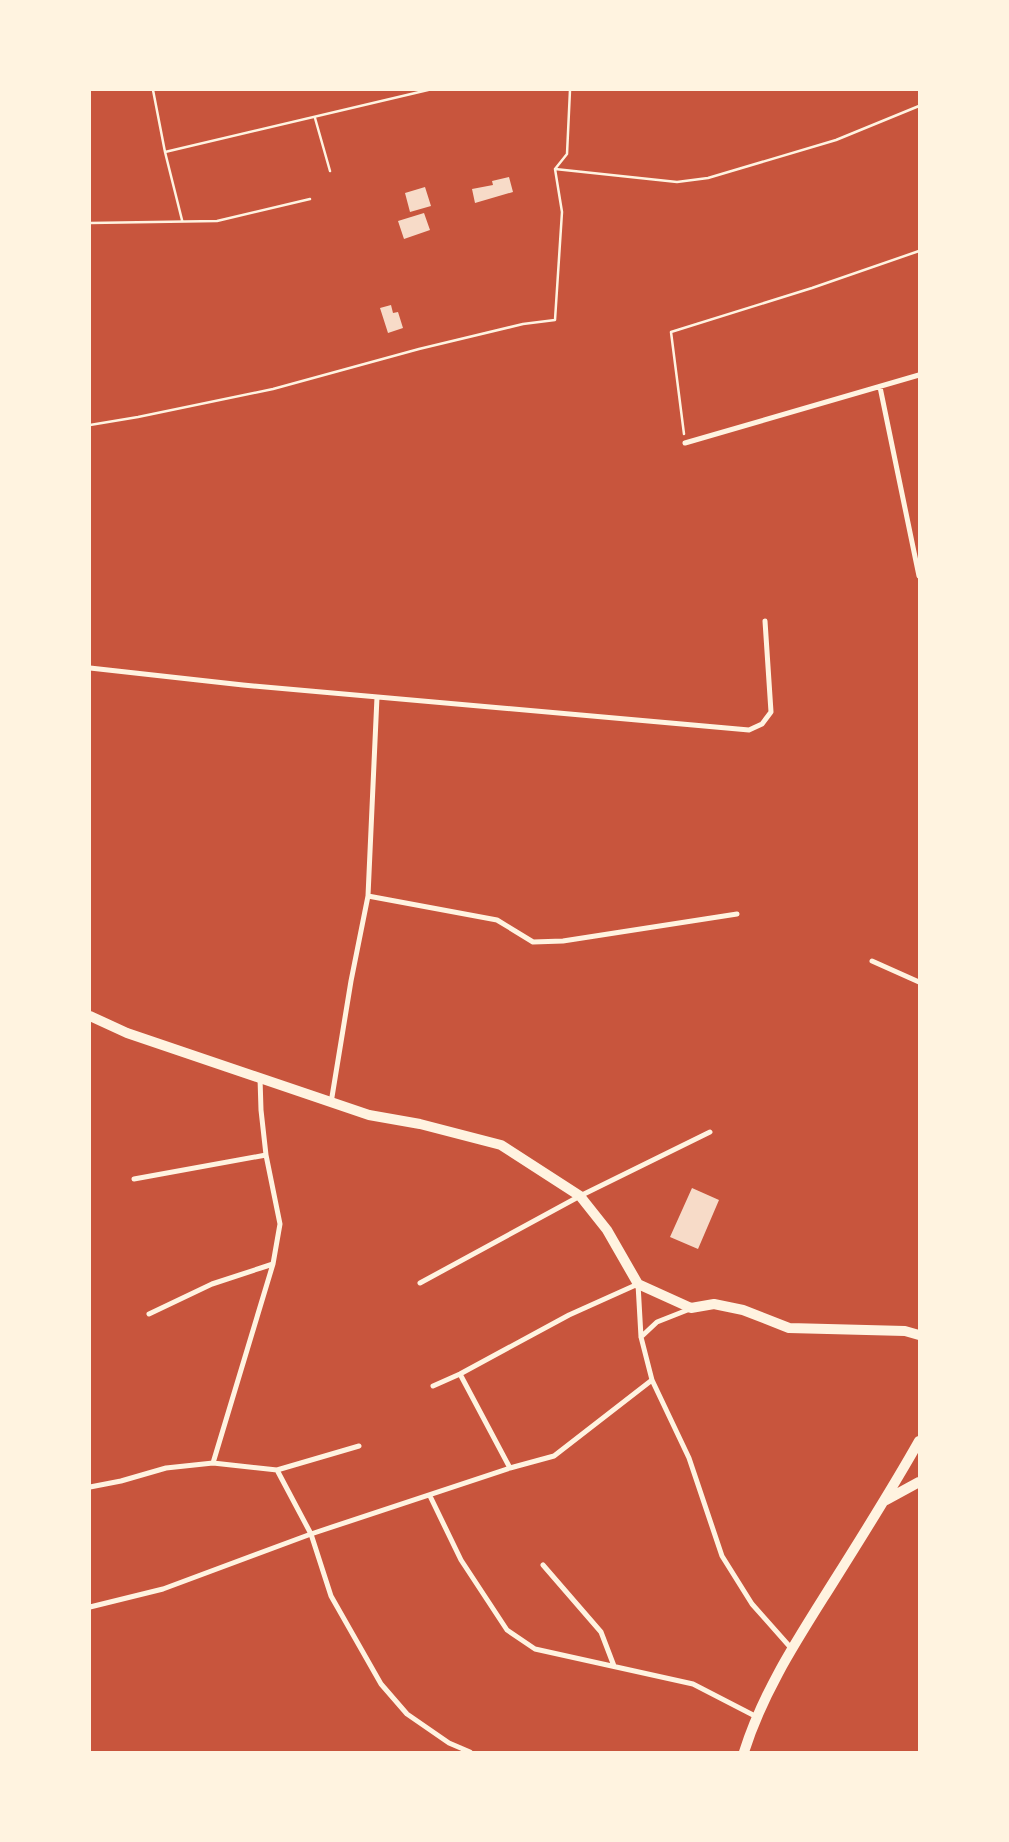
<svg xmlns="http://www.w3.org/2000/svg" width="1009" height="1842" font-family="Raleway,sans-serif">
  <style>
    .building { fill: #f7dbc8 }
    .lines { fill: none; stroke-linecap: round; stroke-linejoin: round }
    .path { stroke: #fff3e0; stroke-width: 2.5 }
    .minor { stroke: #fff3e0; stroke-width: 5 }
    .secondary { stroke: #fff3e0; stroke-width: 10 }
  </style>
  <rect width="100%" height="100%" fill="#c8553d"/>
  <!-- building -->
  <path class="building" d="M509 177 513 192 475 203 472 189 493 185 492 181Z
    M425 187 431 206 410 212 405 193Z
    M424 213 430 230 404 239 398 221Z
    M391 305 393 313 398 312 403 328 388 333 380 308Z
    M692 1188 719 1200 698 1249 670 1237Z"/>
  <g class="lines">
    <!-- path -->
    <path class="path" d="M153 90 165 152 182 220
      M315 118 330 171
      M165 152 428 90
      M555 169 677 182 708 178 836 140 919 106
      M90 223 217 221 310 199
      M90 425 138 417 273 389 419 349 523 324 555 320 562 212 555 169 567 154 570 90
      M684 434 671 332 812 288 919 251"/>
    <!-- minor -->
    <path class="minor" d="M880 387 919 576
      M685 443 919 375
      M90 668 243 685 749 730 762 724 771 712 765 621
      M368 896 497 920 533 942 563 941 737 914
      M872 961 919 982
      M331 1103 351 981 368 896 377 697
      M134 1179 266 1155
      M420 1283 580 1196 710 1132
      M149 1314 212 1284 273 1264
      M641 1337 657 1322 690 1309
      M460 1374 510 1468
      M433 1386 460 1374 569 1315 638 1284 641 1337 652 1380 689 1458 722 1556 752 1604 791 1648
      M213 1463 277 1470 359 1446
      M277 1470 311 1534 331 1596 381 1684 407 1714 449 1743 470 1752
      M90 1487 121 1481 166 1468 213 1463 273 1264 280 1224 266 1155 261 1110 260 1078
      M430 1496 461 1560 507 1630 535 1649 693 1684 755 1716
      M543 1565 601 1632 614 1666
      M90 1607 163 1589 311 1534 510 1468 554 1456 652 1380"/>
    <!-- secondary -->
    <path class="secondary" d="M90 1016 127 1033 369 1115 420 1124 501 1145 580 1196 607 1230 638 1284 691 1308 714 1304 743 1310 789 1328 905 1331 919 1335
      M886 1500 919 1482
      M744 1752C764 1689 799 1637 834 1581 863 1535 892 1489 919 1441"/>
  </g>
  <!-- border -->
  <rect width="1009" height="1842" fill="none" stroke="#fff3e0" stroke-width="182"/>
</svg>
